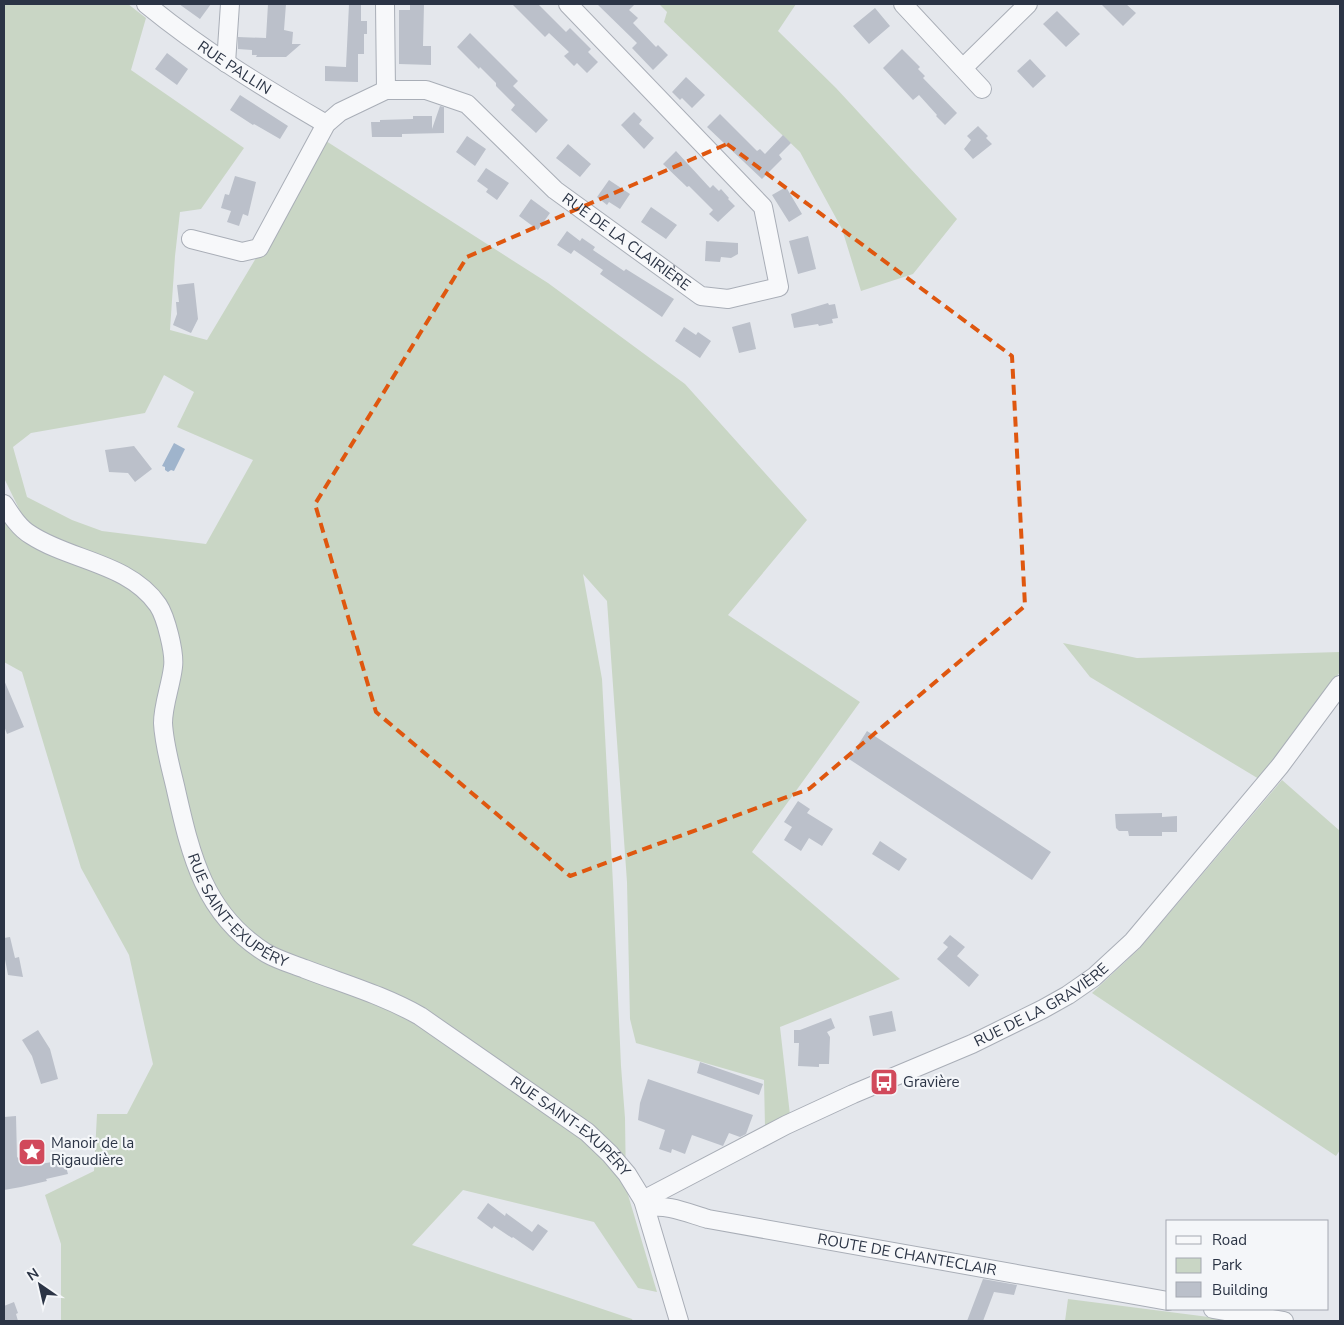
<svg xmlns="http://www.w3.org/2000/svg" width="1344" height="1325" font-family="'Nunito Sans',sans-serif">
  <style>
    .green { fill: #c9d6c5; fill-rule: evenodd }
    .water { fill: #9fb4cc }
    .building { fill: #bbc0ca }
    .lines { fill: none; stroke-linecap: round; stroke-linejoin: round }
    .minor-casing { stroke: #a9aeb7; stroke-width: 20 }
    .minor { stroke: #f7f8fa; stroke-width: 18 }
    .marked { fill: none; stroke: #df570f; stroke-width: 4; stroke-dasharray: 10 6; stroke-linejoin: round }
    .labels { text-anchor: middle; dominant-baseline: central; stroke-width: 4.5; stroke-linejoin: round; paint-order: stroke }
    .street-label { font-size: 15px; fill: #2b3445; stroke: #f4f6f9 }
    .poi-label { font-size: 15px; fill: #2b3445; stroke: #f4f6f9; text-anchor: start }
  </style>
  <rect width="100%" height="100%" fill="#e4e7ec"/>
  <!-- green -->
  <path class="green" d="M4 4H128L146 18 131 70 244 148 201 209 180 212 175 256 170 330 207 340 326 141 548 283 685 384 807 520 728 615 860 702 752 852 900 979 780 1027 790 1115 765 1127 764 1080 636 1043 630 1019 627 882 607 601 583 574 602 679 613 884 621 1066 625 1118 626 1188 657 1292 638 1288 594 1222 463 1190 412 1245 632 1319 633 1321H61V1244L45 1195 94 1171 97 1114H127L153 1064 129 955 81 868 22 672 4 662V518L23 517 4 478ZM164 375 194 392 177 427 253 460 206 544 102 531 72 520 27 497 13 447 31 433 145 413Z
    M659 4H796L778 31 836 88 957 219 913 274 861 291 842 229 800 152 664 22 667 12Z
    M1063 643 1137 658 1340 652V672L1259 779 1090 677Z
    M1282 780 1340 831V1150L1336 1156 1092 993 1140 948Z
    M1068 1299 1240 1321H1065Z"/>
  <!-- water -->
  <path class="water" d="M174 443 185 449 174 471 171 470 168 472 165 470V467L162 466Z"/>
  <!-- building -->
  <path class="building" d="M179 4H211L200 19Z
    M268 4H286L284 30 293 32 292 44H301L286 57H256L257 55H252V50L238 49V37L266 38Z
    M349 4H361V21H367V34H364V54H358V82L325 81V66L346 67Z
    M410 4H424L423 46H431V65L399 64V10H410Z
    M512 4H538L566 32 570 28 591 49 588 52 598 62 587 73 577 63 574 66 564 56 569 52 549 33 545 37Z
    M597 4H635L629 10 638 18 633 23 656 47 658 45 668 55 653 70 632 48 637 43Z
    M1101 4H1126L1136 13 1123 26Z
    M875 8 890 26 869 44 853 26Z
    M1057 11 1080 34 1066 47 1043 24Z
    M470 33 518 81 513 86 548 120 536 133 511 110 515 105 496 86V83L480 67 479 69 457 47Z
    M902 49 920 67 918 69 925 76 923 78 957 113 945 125 936 116 937 115 919 95 913 100 883 68Z
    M167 53 188 69 177 85 155 69Z
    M1030 59 1046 76 1033 88 1017 71Z
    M686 77 705 95 692 108 682 98 680 100 672 92Z
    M240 95 288 126 280 139 254 124 253 125 230 110Z
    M440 106 444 107V133L402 134V137H372L371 122H380V120L413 119V116H432V129Z
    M634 112 642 120 639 124 654 138 644 149 621 125Z
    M720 114 757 151 760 149 765 154 783 135 791 143 779 155 782 159 762 179 707 127Z
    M978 126 988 136 986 138 992 144 973 159 964 149 971 140 967 136Z
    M467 136 486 149 475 166 456 152Z
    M568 144 591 164 580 177 556 158Z
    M676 151 710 188 713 185 719 191 721 189 729 198 728 199 735 206 718 222 709 214 713 210 689 186 687 187 663 164Z
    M486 168 509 183 497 200 486 192 488 189 477 181Z
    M235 176 256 182 248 216 243 214 239 226 227 222 231 211 221 208 225 194 229 195Z
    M609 180 630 194 620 209 609 202 607 205 597 197Z
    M786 187 802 214 789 222 772 195Z
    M531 199 550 213 538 230 519 216Z
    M651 207 677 225 666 239 641 222Z
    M567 231 580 241 582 238 595 247 593 250 624 271 626 269 674 299 662 317 600 274 603 270 574 250 571 254 557 245Z
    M808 236 816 269 798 274 789 241Z
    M706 241 738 243V254L731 258 721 257 720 262 705 261Z
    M194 283 198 319 191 333 173 325 177 314 176 302H179L177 285Z
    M828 303 829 305 835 304 838 318 832 319 833 323 819 326 818 324 794 328 791 314Z
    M750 322 756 349 739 353 732 327Z
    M684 327 696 335 698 332 711 341 700 358 675 341Z
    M134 446 152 469 135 482 128 473 109 472 105 450Z
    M4 680 24 727 7 734 4 726Z
    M867 731 1051 852 1032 880 849 759Z
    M798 801 810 809 807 813 833 829 822 846 809 838 801 851 784 840 792 827 784 822Z
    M1162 813V817L1177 816V832H1162V836H1129L1128 831H1119L1116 828 1115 814Z
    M880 841 907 859 899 871 872 854Z
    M950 935 965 947 957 956 979 975 969 987 937 959 948 947 943 943Z
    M10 937 15 958 19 957 23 977 8 975 4 954V938Z
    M892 1011 896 1031 873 1036 869 1016Z
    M831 1018 835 1028 827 1032 830 1037 829 1064H819V1067L798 1066 799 1043H794V1030H800Z
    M38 1030 50 1049 58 1079 41 1084 32 1056 22 1040Z
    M700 1062 763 1084 759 1095 697 1073Z
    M648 1079 753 1115 746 1134 740 1137 729 1133 723 1146 692 1135 685 1154 672 1149 671 1153 659 1149 665 1130 638 1120 640 1103Z
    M16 1116 17 1157 28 1166 64 1160 68 1174 46 1179 47 1181 21 1187 4 1190V1117Z
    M488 1203 505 1216 506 1213 532 1232 538 1224 548 1231 533 1251 513 1237 512 1238 494 1226 492 1229 477 1218Z
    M983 1279 1017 1285 1014 1295 994 1292 983 1321H967Z
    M14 1302 18 1313 16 1314 18 1321H4V1306Z"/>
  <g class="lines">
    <defs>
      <g id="minor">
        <path id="s1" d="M146 4C202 50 264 88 326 124"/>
        <path d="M385 4 386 90"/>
        <path d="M903 4 982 89"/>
        <path d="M226 63 230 4"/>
        <path d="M963 68 1028 4"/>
        <path id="s2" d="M191 239 242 252 259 248 326 124 340 112 386 90H426L467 104 555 190 701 296 728 299 779 287 763 207 568 4"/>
        <path id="s3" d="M4 504C11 515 19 528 31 535 71 561 129 563 158 605 166 617 175 653 173 667 171 685 163 705 163 723 164 745 171 768 176 790 191 856 204 914 266 953 278 960 292 964 305 969 344 984 383 995 420 1016L587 1132 610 1154 627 1174 643 1200 679 1321"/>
        <path id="s4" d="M643 1200 786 1125 853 1094 972 1044 1043 1009 1068 995 1094 977 1133 941 1280 766 1340 685"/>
        <path id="s5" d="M647 1208C666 1203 690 1214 708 1219L1168 1301"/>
        <path d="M1213 1309 1284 1321"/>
      </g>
    </defs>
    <!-- minor casing -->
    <use href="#minor" class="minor-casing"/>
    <!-- minor -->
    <use href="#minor" class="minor"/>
  </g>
  <!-- marked area -->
  <path class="marked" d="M727 144 1012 356 1025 606 809 789 570 876 376 712 315 504 467 257Z"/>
  <!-- icons -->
  <defs>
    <symbol id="bus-square" viewBox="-11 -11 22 22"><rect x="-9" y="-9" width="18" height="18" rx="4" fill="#d1495b" stroke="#f4f6f9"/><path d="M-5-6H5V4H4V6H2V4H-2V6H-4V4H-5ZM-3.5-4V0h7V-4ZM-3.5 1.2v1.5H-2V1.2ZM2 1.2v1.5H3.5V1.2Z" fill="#fff"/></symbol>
    <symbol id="sight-square" viewBox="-11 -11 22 22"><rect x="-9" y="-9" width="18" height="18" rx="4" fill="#d1495b" stroke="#f4f6f9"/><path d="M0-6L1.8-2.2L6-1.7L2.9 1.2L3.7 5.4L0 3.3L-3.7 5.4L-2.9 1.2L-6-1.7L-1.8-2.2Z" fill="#fff"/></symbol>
  </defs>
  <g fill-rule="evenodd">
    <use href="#bus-square" x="868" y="1066" width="32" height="32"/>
    <use href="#sight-square" x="16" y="1136" width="32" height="32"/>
  </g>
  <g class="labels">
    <!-- street labels -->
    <g class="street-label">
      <text stroke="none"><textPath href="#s1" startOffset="109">RUE PALLIN</textPath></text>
      <text stroke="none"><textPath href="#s2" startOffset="575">RUE DE LA CLAIRIÈRE</textPath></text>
      <text stroke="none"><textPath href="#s3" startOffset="519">RUE SAINT-EXUPÉRY</textPath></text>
      <text stroke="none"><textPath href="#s4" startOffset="444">RUE DE LA GRAVIÈRE</textPath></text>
      <text stroke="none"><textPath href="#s3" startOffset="924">RUE SAINT-EXUPÉRY</textPath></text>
      <text stroke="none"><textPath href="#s5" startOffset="265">ROUTE DE CHANTECLAIR</textPath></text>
    </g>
    <!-- poi labels -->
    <g class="poi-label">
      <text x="903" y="1082">Gravière</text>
      <text x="51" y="1143">Manoir de la<tspan x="51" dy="17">Rigaudière</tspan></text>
    </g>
  </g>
  <!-- border -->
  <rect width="1344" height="1325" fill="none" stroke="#2b3445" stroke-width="10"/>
  <!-- legend -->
  <rect x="1166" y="1220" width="162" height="90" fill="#f4f6f9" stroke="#a4a8b1"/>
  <rect x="1176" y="1236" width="25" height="8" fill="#f7f8fa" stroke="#a4a8b1"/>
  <text x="1212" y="1245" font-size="15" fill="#2b3445">Road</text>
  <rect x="1176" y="1258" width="25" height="15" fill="#c9d6c5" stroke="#a4a8b1"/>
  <text x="1212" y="1270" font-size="15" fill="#2b3445">Park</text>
  <rect x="1176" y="1282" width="25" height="15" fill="#bbc0ca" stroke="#a4a8b1"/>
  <text x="1212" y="1295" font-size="15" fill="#2b3445">Building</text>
  <!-- north arrow -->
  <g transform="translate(40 1285) rotate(326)" stroke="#f4f6f9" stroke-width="4" paint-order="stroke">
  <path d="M0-4L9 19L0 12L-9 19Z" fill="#2b3445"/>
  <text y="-8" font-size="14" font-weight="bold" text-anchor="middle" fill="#2b3445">N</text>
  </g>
</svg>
